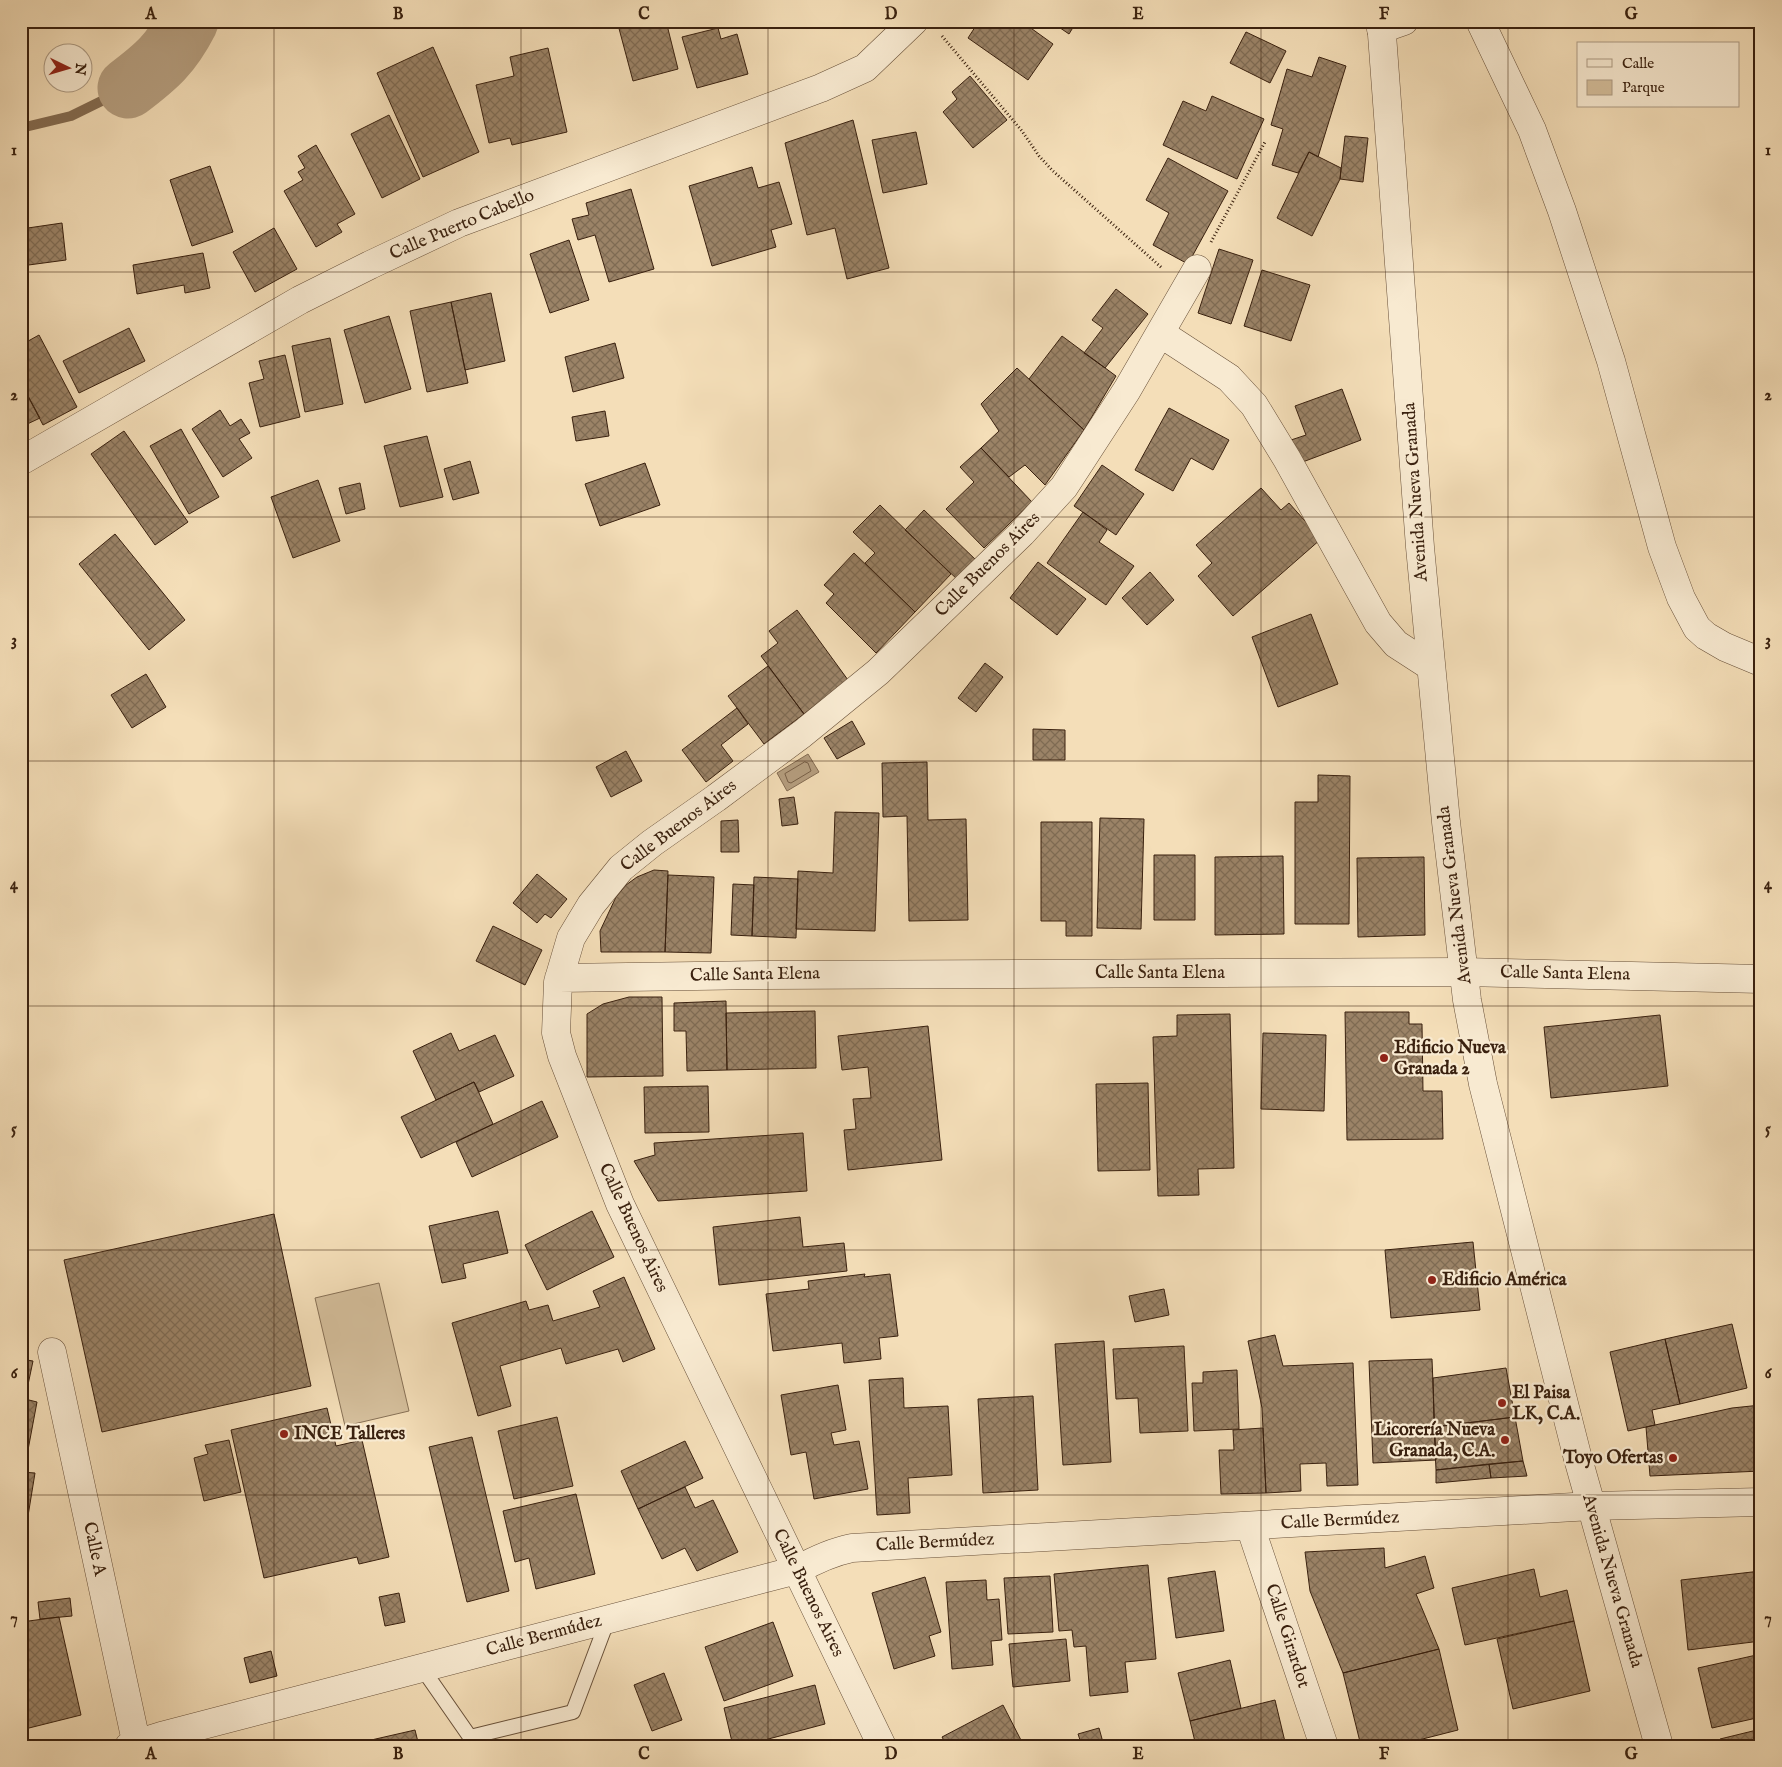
<svg xmlns="http://www.w3.org/2000/svg" width="1782" height="1767" font-family="'IM FELL English',serif">
  <style>
    .green { fill: #d4be9b; stroke: #877055 }
    .water { fill: #b59e7f; stroke: #846c52 }
    .lines { fill: none; stroke-linecap: round; stroke-linejoin: round }
    .shore { stroke: #786047; stroke-width: 1 }
    .stream { stroke: #846c52; stroke-width: 10 }
    .river { stroke: #b59e7f; stroke-width: 61 }
    .building { fill: url(#building-cross-hatch); stroke: #3a210f }
    .service-casing { stroke: #685039; stroke-width: 16 }
    .minor-casing { stroke: #685039; stroke-width: 29 }
    .tertiary-casing { stroke: #685039; stroke-width: 29 }
    .path { stroke: #3a210f; stroke-width: 3; stroke-dasharray: 1 2.5; stroke-linecap: butt }
    .service { stroke: #f8ead1; stroke-width: 14 }
    .minor { stroke: #f8ead1; stroke-width: 28 }
    .tertiary { stroke: #f8ead1; stroke-width: 28 }
    .grid { fill: none; stroke: #3a210f; stroke-width: 1; stroke-opacity: 0.55 }
    .poi-dot { fill: #8f2418; stroke: #f8ead1; stroke-width: 2 }
    .labels { text-anchor: middle; dominant-baseline: central; stroke-width: 4.5; stroke-linejoin: round; paint-order: stroke }
    .street-label { font-size: 18px; fill: #3a210f; stroke: #f8ead1 }
    .poi-label { font-size: 18px; font-weight: bold; fill: #3a210f; stroke: #f8ead1; text-anchor: start }
    .neatline { fill: none; stroke: #3a210f; stroke-width: 2 }
    .grid-label { font-size: 16px; text-anchor: middle; font-weight: bold; fill: #3a210f }
  </style>
  <defs>
    <pattern id="building-cross-hatch" width="8" height="8" patternUnits="userSpaceOnUse" patternTransform="scale(1.25)"><rect width="8" height="8" fill="#9b8367"/><path d="M0 0l8 8M0 8l8-8" fill="none" stroke="#7f6b53"/></pattern>
  </defs>
  <rect width="100%" height="100%" fill="#f4deb8"/>
  <filter id="stains"><feTurbulence type="fractalNoise" baseFrequency=".004" numOctaves="4"/><feColorMatrix values="0 0 0 0 .2 0 0 0 0 .09 0 0 0 0 .02 0 0 0 .5 -.17"/></filter>
  <radialGradient id="worn" r=".72"><stop offset=".6" stop-color="#630" stop-opacity="0"/><stop offset="1" stop-color="#630" stop-opacity=".3"/></radialGradient>
  <!-- green -->
  <path class="green" d="M379 1283 409 1411 345 1426 315 1298Z"/>
  <!-- water -->
  <path class="water" d="M808 754 819 772 787 791 777 773Z"/>
  <g class="lines">
    <!-- shore -->
    <path class="shore" d="M805 762 808 763 811 771 791 783 788 782 785 774Z"/>
    <!-- stream -->
    <path class="stream" d="M21 128 71 116 128 88"/>
    <!-- river -->
    <path class="river" d="M128 88C157 66 171 54 188 21"/>
  </g>
  <!-- building -->
  <path class="building" d="M617 21H666L678 69 633 81Z
    M811 21H825L815 28Z
    M979 21H1021L1053 44 1028 80 968 38Z
    M1050 21H1077L1069 34Z
    M718 28 721 39 737 34 748 74 697 88 682 37Z
    M1246 32 1286 51 1270 83 1230 63Z
    M433 47 479 152 423 177 377 73Z
    M548 48 567 132 512 145 510 138 489 143 476 85 514 76 510 57Z
    M1319 57 1346 66 1318 157 1309 152 1298 173 1272 165 1283 129 1271 125 1287 69 1312 77Z
    M970 76 1007 120 973 148 943 112 957 99 952 92Z
    M1212 96 1264 119 1237 179 1163 145 1183 101 1206 111Z
    M389 115 420 179 382 198 351 134Z
    M853 120 889 268 847 279 835 228 807 235 785 143Z
    M916 132 927 184 883 193 872 140Z
    M1345 136 1368 138 1363 182 1340 179Z
    M316 145 355 214 337 224 342 232 316 247 284 191 303 180 298 172 305 168 298 156Z
    M1309 152 1341 168 1340 179 1312 236 1277 218Z
    M1168 158 1228 191 1188 264 1153 245 1169 213 1146 200Z
    M210 166 233 232 192 246 170 180Z
    M752 167 758 188 779 182 792 224 771 230 776 247 712 266 689 186Z
    M631 189 654 269 609 282 595 235 578 240 572 219 589 215 586 203Z
    M62 223 66 260 21 266V229Z
    M274 228 297 269 255 292 233 252Z
    M569 240 589 300 550 313 530 254Z
    M1219 249 1253 260 1231 324 1198 313Z
    M203 253 210 288 185 293 184 285 137 294 133 265Z
    M1262 270 1310 285 1291 341 1244 326Z
    M1116 289 1148 314 1105 368 1084 353 1103 328 1092 320Z
    M491 293 505 361 465 370 451 302Z
    M451 302 468 383 427 392 410 311Z
    M389 316 411 389 365 403 344 330Z
    M129 328 145 361 79 393 63 361Z
    M39 335 77 407 43 425 21 383V345Z
    M1062 336 1116 376 1084 430 1029 379Z
    M330 338 343 404 305 412 292 346Z
    M615 343 624 378 573 392 565 357Z
    M285 355 300 417 260 427 249 383 264 379 259 361Z
    M1017 368 1084 430 1045 485 1025 465 1009 477 981 448 999 431 981 404Z
    M21 383 40 418 21 427Z
    M1342 389 1361 440 1300 463 1291 440 1306 435 1295 406Z
    M1169 408 1229 440 1213 470 1191 458 1173 491 1135 470Z
    M220 410 230 426 241 419 250 433 239 439 252 458 223 477 192 429Z
    M605 411 609 436 576 441 572 417Z
    M181 429 219 497 189 514 150 446Z
    M124 431 188 522 155 545 91 454Z
    M427 436 443 497 400 507 384 446Z
    M981 448 1032 502 984 548 946 509 974 482 960 467Z
    M470 461 479 493 453 500 444 469Z
    M645 463 660 505 600 526 585 484Z
    M1102 465 1144 494 1116 535 1074 506Z
    M318 480 340 541 293 558 271 497Z
    M360 483 365 509 346 514 339 488Z
    M1261 488 1281 510 1289 503 1321 539 1233 616 1198 576 1212 563 1196 545Z
    M880 505 951 574 915 612 865 563 875 553 853 532Z
    M924 510 977 561 959 581 905 530Z
    M1083 512 1107 530 1099 542 1134 566 1106 605 1047 563Z
    M115 534 185 620 149 650 79 564Z
    M854 553 915 612 876 653 826 603 834 594 824 585Z
    M1038 562 1086 599 1057 635 1010 598Z
    M1150 572 1174 600 1147 625 1122 598Z
    M797 610 848 680 804 714 761 656 778 643 769 631Z
    M1311 614 1338 684 1278 707 1252 637Z
    M985 663 1003 677 976 712 958 698Z
    M768 666 804 714 764 744 728 696Z
    M146 674 166 707 132 728 111 695Z
    M737 708 748 724 721 745 733 761 706 782 682 750Z
    M852 721 865 744 837 759 824 738Z
    M1033 729 1065 730V760H1033Z
    M626 751 642 781 611 797 596 767Z
    M927 762 928 820 966 819 968 920 909 921 907 816 883 817 882 763Z
    M1318 775 1350 776 1349 924H1295V802H1318Z
    M794 797 798 824 782 826 779 799Z
    M835 812 879 813 875 931 796 929 798 871 833 873Z
    M1100 818 1144 819 1141 929 1097 928Z
    M738 820 739 852H721V821Z
    M1041 822H1092V936H1066V921H1041Z
    M1154 855H1195V920H1154Z
    M1283 856 1284 934 1215 935V857Z
    M1424 857 1425 935 1358 937 1357 858Z
    M654 870 668 871 665 952H601L600 931 616 897 626 885 637 877Z
    M537 874 567 899 551 918 545 914 537 923 513 903Z
    M668 875 714 877 711 953 665 952Z
    M754 877 798 879 796 938 752 936Z
    M733 884 754 885 752 936 731 935Z
    M493 926 542 950 525 985 476 961Z
    M629 997H662L663 1076 587 1077V1014L603 1004Z
    M726 1001 727 1070 687 1071 686 1031H674V1003Z
    M815 1011 816 1068 727 1070 726 1013Z
    M1345 1012H1409V1024H1422L1423 1091H1442L1443 1139 1347 1140Z
    M1230 1014 1234 1168 1198 1169 1199 1195 1158 1196 1153 1037 1177 1036V1015Z
    M1660 1015 1668 1086 1551 1098 1544 1027Z
    M928 1026 942 1160 848 1170 844 1130 856 1129 853 1099 871 1098 868 1067 842 1070 838 1036Z
    M451 1033 459 1051 495 1035 514 1076 479 1092 474 1082 436 1100 413 1051Z
    M1263 1033 1326 1035 1324 1111 1261 1109Z
    M474 1082 493 1124 421 1158 401 1117Z
    M1148 1083 1150 1170 1098 1171 1096 1084Z
    M708 1086 709 1132 645 1133 644 1087Z
    M542 1101 558 1137 472 1177 456 1142Z
    M803 1133 807 1191 658 1201 634 1161 655 1155 654 1143Z
    M498 1211 508 1253 463 1264 466 1278 442 1283 429 1226Z
    M592 1211 614 1257 547 1290 525 1245Z
    M274 1214 311 1386 102 1432 64 1260Z
    M800 1217 803 1247 844 1243 847 1271 719 1285 713 1227Z
    M1473 1242 1480 1310 1391 1318 1385 1250Z
    M865 1274 864 1277 890 1274 898 1336 879 1338 881 1359 844 1363 842 1343 773 1351 766 1294 809 1289 808 1281Z
    M624 1277 655 1349 623 1362 618 1349 566 1364 561 1348 500 1366 511 1406 478 1416 452 1323 526 1301 529 1310 548 1305 553 1321 600 1307 593 1291Z
    M1164 1289 1169 1315 1135 1322 1129 1296Z
    M1732 1324 1747 1388 1680 1404 1665 1339Z
    M1275 1335 1283 1366 1353 1363 1358 1485 1327 1486 1326 1463 1300 1464 1301 1491 1266 1493 1262 1408 1248 1341Z
    M1665 1339 1680 1404 1652 1410 1655 1425 1628 1431 1610 1352Z
    M1104 1341 1111 1462 1063 1465 1055 1344Z
    M1184 1346 1188 1431 1140 1433 1138 1398 1116 1399 1113 1349Z
    M21 1359 33 1361 25 1399 37 1402 28 1450 21 1449Z
    M1432 1359 1436 1460 1373 1463 1369 1361Z
    M1506 1368 1515 1417 1434 1427 1433 1378Z
    M1237 1370 1239 1429 1194 1431 1192 1383H1203V1372Z
    M903 1378 904 1408 948 1406 952 1475 908 1478 910 1513 877 1515 869 1380Z
    M838 1385 846 1430 831 1433 834 1445 859 1441 868 1489 814 1499 806 1452 791 1455 781 1395Z
    M1033 1396 1038 1490 983 1493 978 1399Z
    M1761 1405V1471L1650 1476 1646 1427 1732 1408Z
    M327 1408 336 1446 362 1440 389 1557 359 1564 357 1557 264 1578 231 1430Z
    M557 1417 573 1486 514 1499 498 1431Z
    M1515 1417 1523 1461 1436 1470 1434 1427Z
    M1263 1428 1266 1493 1221 1494 1219 1450H1234L1233 1430Z
    M472 1437 509 1591 467 1602 429 1447Z
    M229 1440 241 1492 204 1501 194 1458 208 1454 205 1445Z
    M685 1441 703 1478 638 1509 621 1471Z
    M1523 1461 1527 1476 1491 1478 1489 1464Z
    M1489 1464 1491 1478 1436 1483V1470Z
    M21 1472 35 1473 28 1516H21Z
    M685 1487 695 1508 713 1500 738 1552 697 1571 685 1548 662 1559 638 1509Z
    M576 1494 595 1574 536 1589 529 1558 515 1562 503 1511Z
    M21 1516H23V1564H21Z
    M1384 1548 1385 1568 1425 1556 1434 1588 1416 1594 1439 1649 1343 1673 1310 1591 1305 1552Z
    M1148 1565 1156 1659 1125 1662 1128 1692 1090 1696 1086 1646 1074 1647 1072 1630 1059 1631 1054 1574Z
    M1534 1569 1540 1597 1567 1590 1574 1621 1465 1645 1452 1588Z
    M1215 1571 1224 1631 1176 1638 1168 1578Z
    M1761 1571V1641L1688 1650 1681 1580Z
    M1050 1576 1053 1632 1008 1634 1004 1578Z
    M925 1577 941 1632 929 1636 935 1656 894 1669 872 1593Z
    M986 1580 987 1600 999 1599 1002 1640 991 1641 993 1665 952 1669 946 1582Z
    M399 1593 405 1622 385 1626 379 1597Z
    M70 1598 72 1616 40 1619 38 1602Z
    M59 1617 81 1715 21 1730V1622Z
    M1574 1621 1590 1691 1513 1709 1497 1639Z
    M773 1622 793 1676 724 1701 705 1647Z
    M1066 1639 1070 1681 1013 1687 1009 1644Z
    M1439 1649 1458 1730 1395 1746H1361L1343 1673Z
    M271 1651 277 1676 250 1683 244 1658Z
    M1761 1654V1717L1712 1728 1698 1668Z
    M1230 1660 1241 1708 1190 1721 1178 1673Z
    M664 1673 682 1720 652 1731 634 1685Z
    M815 1685 825 1724 742 1746H733L724 1708Z
    M1275 1700 1286 1746H1196L1190 1721Z
    M1003 1705 1024 1746H947L942 1737Z
    M1099 1728 1104 1746H1082L1078 1734Z
    M1761 1729V1746H1721L1720 1739Z
    M415 1730 419 1746H345Z"/>
  <g class="lines">
    <defs>
      <path id="service" d="M422 1668 470 1737 573 1712 608 1619"/>
      <path id="minor" d="M1480 21 1532 130 1562 211 1611 361 1662 547 1681 598 1697 628 1706 636 1725 647 1761 662
        M1381 29 1404 21
        M1160 333 1229 378 1254 405 1287 459 1378 623 1396 644 1430 666
        M21 461 300 300 370 265 459 223 821 88 865 68 914 21
        M559 978 766 975 1464 972 1761 979
        M52 1352 137 1746
        M1250 1526 1324 1746
        M129 1746 161 1736 797 1570C815 1560 832 1552 852 1548L1592 1506 1761 1502
        M882 1746 620 1204 562 1056 556 1033 558 982 571 938 591 905 621 868 652 843 716 798 802 734 878 672 1022 533 1064 487 1127 390 1197 269"/>
      <path id="tertiary" d="M1381 21 1420 547 1446 822 1467 1000 1483 1084 1577 1455 1659 1746"/>
    </defs>
    <!-- service casing -->
    <use href="#service" class="service-casing"/>
    <!-- minor casing -->
    <use href="#minor" class="minor-casing"/>
    <!-- tertiary casing -->
    <use href="#tertiary" class="tertiary-casing"/>
    <!-- path -->
    <path class="path" d="M942 36 1022 131 1039 156 1053 171 1162 268
      M1211 242 1265 142"/>
    <!-- service -->
    <use href="#service" class="service"/>
    <!-- minor -->
    <use href="#minor" class="minor"/>
    <!-- tertiary -->
    <use href="#tertiary" class="tertiary"/>
  </g>
  <!-- grid -->
  <path class="grid" d="M274 21V1746M521 21V1746M768 21V1746M1014 21V1746M1261 21V1746M1508 21V1746M21 272H1761M21 517H1761M21 761H1761M21 1006H1761M21 1250H1761M21 1495H1761"/>
  <!-- markers -->
  <g class="poi-dot">
    <circle cx="1384" cy="1058" r="5"/>
    <circle cx="1432" cy="1280" r="5"/>
    <circle cx="1502" cy="1403" r="5"/>
    <circle cx="284" cy="1434" r="5"/>
    <circle cx="1505" cy="1440" r="5"/>
    <circle cx="1673" cy="1458" r="5"/>
  </g>
  <g class="labels">
    <!-- street labels -->
    <g class="street-label">
      <text transform="translate(462 225) rotate(-23)">Calle Puerto Cabello</text>
      <text transform="translate(1416 492) rotate(-94)">Avenida Nueva Granada</text>
      <text transform="translate(988 565) rotate(-45)">Calle Buenos Aires</text>
      <text transform="translate(679 826) rotate(-37)">Calle Buenos Aires</text>
      <text transform="translate(1455 895) rotate(-97)">Avenida Nueva Granada</text>
      <text x="1160" y="973">Calle Santa Elena</text>
      <text transform="translate(1565 974) rotate(1)">Calle Santa Elena</text>
      <text transform="translate(755 975) rotate(-1)">Calle Santa Elena</text>
      <text transform="translate(633 1228) rotate(65)">Calle Buenos Aires</text>
      <text transform="translate(1340 1521) rotate(-3)">Calle Bermúdez</text>
      <text transform="translate(935 1543) rotate(-3)">Calle Bermúdez</text>
      <text transform="translate(94 1549) rotate(78)">Calle A</text>
      <text transform="translate(1612 1581) rotate(74)">Avenida Nueva Granada</text>
      <text transform="translate(808 1593) rotate(64)">Calle Buenos Aires</text>
      <text transform="translate(544 1636) rotate(-15)">Calle Bermúdez</text>
      <text transform="translate(1287 1636) rotate(72)">Calle Girardot</text>
    </g>
    <!-- poi labels -->
    <g class="poi-label">
      <text x="1394" y="1048">Edificio Nueva<tspan x="1394" dy="21">Granada 2</tspan></text>
      <text x="1442" y="1280">Edificio América</text>
      <text x="1512" y="1393">El Paisa<tspan x="1512" dy="21">LK, C.A.</tspan></text>
      <text x="1495" y="1430" text-anchor="end">Licorería Nueva<tspan x="1495" dy="21">Granada, C.A.</tspan></text>
      <text x="294" y="1434">INCE Talleres</text>
      <text x="1663" y="1458" text-anchor="end">Toyo Ofertas</text>
    </g>
  </g>
  <!-- margin -->
  <rect width="1782" height="1767" fill="none" stroke="#f4deb8" stroke-width="55"/>
  <!-- legend -->
  <rect x="1577" y="42" width="162" height="65" fill="#f8ead1" stroke="#ac9a83"/>
  <rect x="1587" y="59" width="25" height="8" fill="#f8ead1" stroke="#ac9a83"/>
  <text x="1622" y="68" font-size="15" fill="#3a210f">Calle</text>
  <rect x="1587" y="80" width="25" height="15" fill="#d4be9b" stroke="#ac9a83"/>
  <text x="1622" y="92" font-size="15" fill="#3a210f">Parque</text>
  <!-- north arrow -->
  <g transform="translate(68 68) rotate(95)"><circle r="24" fill="#f8ead1" stroke="#ac9a83"/>
  <path d="M0-4L9 19L0 12L-9 19Z" fill="#8f2418"/>
  <text y="-8" font-size="14" font-weight="bold" text-anchor="middle" fill="#3a210f">N</text>
  </g>
  <rect x="28" y="28" width="1726" height="1712" class="neatline"/>
  <g class="grid-label">
    <text x="151" y="19">A</text>
    <text x="398" y="19">B</text>
    <text x="644" y="19">C</text>
    <text x="891" y="19">D</text>
    <text x="1138" y="19">E</text>
    <text x="1384" y="19">F</text>
    <text x="1631" y="19">G</text>
    <text x="14" y="155">1</text>
    <text x="1768" y="155">1</text>
    <text x="14" y="400">2</text>
    <text x="1768" y="400">2</text>
    <text x="14" y="645">3</text>
    <text x="1768" y="645">3</text>
    <text x="14" y="889">4</text>
    <text x="1768" y="889">4</text>
    <text x="14" y="1134">5</text>
    <text x="1768" y="1134">5</text>
    <text x="14" y="1378">6</text>
    <text x="1768" y="1378">6</text>
    <text x="14" y="1623">7</text>
    <text x="1768" y="1623">7</text>
    <text x="151" y="1759">A</text>
    <text x="398" y="1759">B</text>
    <text x="644" y="1759">C</text>
    <text x="891" y="1759">D</text>
    <text x="1138" y="1759">E</text>
    <text x="1384" y="1759">F</text>
    <text x="1631" y="1759">G</text>
  </g>
  <rect width="100%" height="100%" filter="url(#stains)"/>
  <rect width="100%" height="100%" fill="url(#worn)"/>
</svg>
